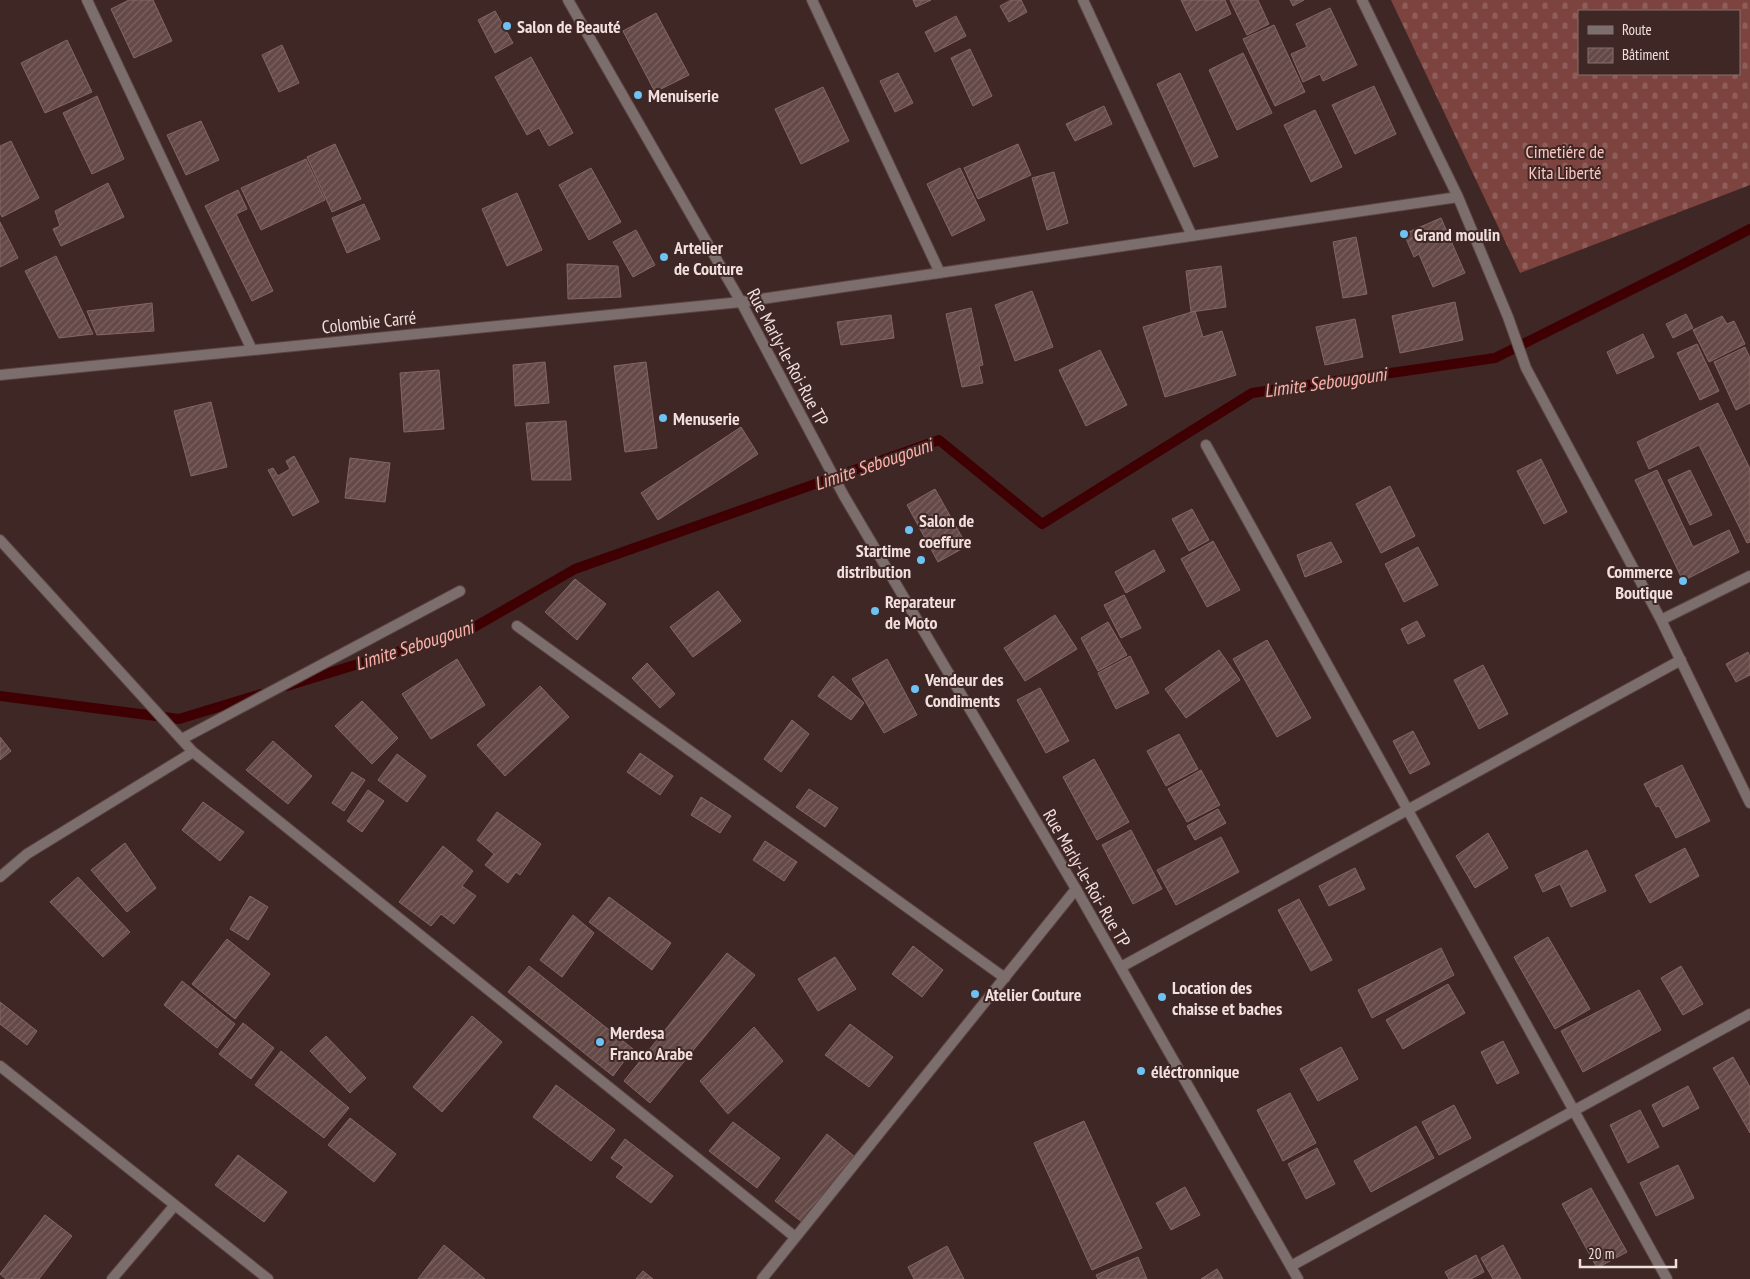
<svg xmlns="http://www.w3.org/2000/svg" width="1750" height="1279" font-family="'PT Sans Narrow',sans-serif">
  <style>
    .cemetery { fill: url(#cemetery-stones); fill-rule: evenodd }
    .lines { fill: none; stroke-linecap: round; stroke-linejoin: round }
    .stream { stroke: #3f0003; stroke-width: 10 }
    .building { fill: url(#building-hatch); stroke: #836764 }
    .minor-casing { stroke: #5b4442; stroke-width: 12 }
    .tertiary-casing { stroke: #5b4442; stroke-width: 12 }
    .minor { stroke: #7b6e6d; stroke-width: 10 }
    .tertiary { stroke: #7b6e6d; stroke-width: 10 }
    .poi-dot { fill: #6dc2f3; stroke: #3f2725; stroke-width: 2 }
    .labels { text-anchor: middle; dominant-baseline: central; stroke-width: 4; stroke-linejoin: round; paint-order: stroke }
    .poi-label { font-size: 18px; font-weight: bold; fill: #f0dfdd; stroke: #3f2725; text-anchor: start }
    .park-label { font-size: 18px; fill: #fbc7c1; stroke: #3f2725 }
    .street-label { font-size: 18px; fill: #f0dfdd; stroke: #3f2725 }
    .water-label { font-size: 19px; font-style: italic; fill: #fdb1aa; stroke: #3f2725 }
  </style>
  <defs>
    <pattern id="cemetery-stones" width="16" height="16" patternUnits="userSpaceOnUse" patternTransform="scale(1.25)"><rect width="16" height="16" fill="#7d433f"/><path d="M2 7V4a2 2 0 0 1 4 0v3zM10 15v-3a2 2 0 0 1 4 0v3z" fill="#905e5a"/></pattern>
    <pattern id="building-hatch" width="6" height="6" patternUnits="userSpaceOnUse" patternTransform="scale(1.25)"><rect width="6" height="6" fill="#644947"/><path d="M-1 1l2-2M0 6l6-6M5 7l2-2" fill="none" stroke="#7a6361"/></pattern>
  </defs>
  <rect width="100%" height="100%" fill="#3f2725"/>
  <!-- cemetery -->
  <path class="cemetery" d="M1391 0H1750V185L1520 273ZM1579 11H1739V74H1579Z"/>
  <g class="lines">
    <!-- stream -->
    <path class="stream" d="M287 686 471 629 575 569 939 440 1042 524 1252 393 1495 358 1679 266 1750 229
      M0 696 179 719 261 694"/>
  </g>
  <!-- building -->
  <path class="building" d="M129 0H153L172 41 134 58 111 9Z
    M913 0H931L916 7Z
    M1011 0H1021L1027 12 1009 22 1000 6Z
    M1181 0H1225L1231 14 1196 31Z
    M1230 0H1258L1269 24 1247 35Z
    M1290 0H1304L1293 6Z
    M1330 8 1357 65 1323 81 1320 74 1303 82 1291 54 1307 47 1296 24Z
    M495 11 513 43 495 53 478 20Z
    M656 13 689 75 655 92 623 31Z
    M956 16 966 36 935 52 925 32Z
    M1274 25 1305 92 1275 106 1243 39Z
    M67 40 92 92 45 113 21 63Z
    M282 45 299 83 279 92 262 55Z
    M970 49 992 96 973 106 951 58Z
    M1243 53 1272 113 1237 130 1209 70Z
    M531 57 573 133 549 146 539 128 527 135 495 77Z
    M898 73 913 103 895 112 880 81Z
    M1180 73 1218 157 1194 167 1157 84Z
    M1374 86 1396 134 1355 154 1332 105Z
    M823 87 849 141 801 164 775 109Z
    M97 96 124 159 92 174 63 113Z
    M1104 106 1112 124 1075 141 1066 124Z
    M1315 110 1342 167 1311 182 1284 125Z
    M201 121 219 160 186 175 167 135Z
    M11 141 39 198 2 217 0 213V146Z
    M335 144 361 199 332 212 307 157Z
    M1018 144 1031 175 978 199 964 168Z
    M306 159 325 200 261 230 241 188Z
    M591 168 621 222 589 240 559 185Z
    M960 168 985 220 952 236 927 184Z
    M1054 172 1068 223 1047 230 1032 178Z
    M108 183 124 217 61 246 53 229 60 226 55 211Z
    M238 190 247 209 236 214 273 291 252 301 205 206Z
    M517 193 542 250 507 266 482 209Z
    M364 204 380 239 347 253 332 218Z
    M1441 218 1465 273 1433 287 1419 254 1414 257 1404 234Z
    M0 222 18 258 0 267Z
    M636 230 655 265 633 277 613 242Z
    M1356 237 1367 294 1343 298 1333 242Z
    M56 256 93 334 59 338 25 271Z
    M567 264 618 266 621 297 568 299Z
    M1221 266 1226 307 1191 312 1186 271Z
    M1032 291 1053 347 1015 361 995 305Z
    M1455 302 1463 340 1400 353 1392 316Z
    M152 303 154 331 97 335 87 311Z
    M971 308 983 365 979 366 983 383 962 387 946 314Z
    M1195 311 1203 337 1222 331 1236 375 1165 397 1143 327Z
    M1686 314 1693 328 1673 338 1666 324Z
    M891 315 894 338 841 345 837 322Z
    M1722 316 1727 324 1734 321 1745 344 1709 362 1693 330Z
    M1355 319 1363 357 1325 365 1316 327Z
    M1643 334 1654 357 1617 374 1607 352Z
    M1697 344 1719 391 1700 400 1677 353Z
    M1745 347 1750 358V403L1736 410 1714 362Z
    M1100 350 1127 405 1086 426 1059 370Z
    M545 362 549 403 515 406 513 365Z
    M646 362 657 448 625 452 614 366Z
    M439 370 444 429 404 432 400 373Z
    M211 402 227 467 191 476 174 411Z
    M1718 403 1750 469V542L1747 543 1699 445 1649 469 1637 442Z
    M566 421 571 480H532L526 423Z
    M741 427 758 454 658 520 641 493Z
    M294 456 319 502 293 516 268 470 273 468 278 476 290 469 286 461Z
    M350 458 390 463 385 502 345 498Z
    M1541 459 1567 512 1544 524 1517 471Z
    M1657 470 1693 547 1729 530 1739 552 1683 581 1635 480Z
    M1690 470 1712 515 1690 525 1668 480Z
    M1390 486 1415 536 1381 553 1356 504Z
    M935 489 967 546 938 562 907 505Z
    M1192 509 1209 540 1189 551 1172 519Z
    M1213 541 1240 590 1207 607 1181 559Z
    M1331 542 1342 562 1305 577 1297 555Z
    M1418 547 1438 585 1404 602 1385 564Z
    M1154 550 1165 571 1126 593 1115 572Z
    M575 579 606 604 577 640 545 612Z
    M718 591 741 621 693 657 670 627Z
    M1124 595 1141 628 1121 638 1104 605Z
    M1055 615 1077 649 1025 681 1004 648Z
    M1417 621 1425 636 1408 644 1401 629Z
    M1108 622 1127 655 1098 671 1081 638Z
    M1267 640 1311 718 1277 737 1233 659Z
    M1219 650 1240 680 1186 718 1165 689Z
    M1748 652 1750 657V675L1736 682 1726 664Z
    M1130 656 1149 693 1116 709 1098 673Z
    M457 659 485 705 431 739 402 694Z
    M887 659 917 715 884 733 852 679Z
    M647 663 675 694 660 708 632 678Z
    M1483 665 1508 714 1479 729 1454 680Z
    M833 676 864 703 851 720 818 696Z
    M540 686 569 717 505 776 477 745Z
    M1040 688 1069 741 1046 753 1017 700Z
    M362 701 398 738 372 764 335 726Z
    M792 720 809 734 781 772 764 759Z
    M1413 731 1430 764 1410 774 1393 741Z
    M1179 734 1198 769 1166 786 1147 751Z
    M0 737 11 751 0 760Z
    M273 741 312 776 288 804 246 770Z
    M640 753 673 776 660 795 627 772Z
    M397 754 426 776 407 802 378 780Z
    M1094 759 1129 822 1097 840 1063 777Z
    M1682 765 1710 821 1676 838 1659 806 1656 807 1644 784Z
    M1201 770 1220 805 1187 822 1168 789Z
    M352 772 365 780 344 811 332 803Z
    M809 789 838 808 825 827 796 807Z
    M368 790 384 801 362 832 347 821Z
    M701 797 731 816 720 833 691 815Z
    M203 802 244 832 220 861 182 830Z
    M1218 809 1226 823 1195 840 1187 826Z
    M497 812 541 844 520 875 516 872 508 883 485 865 494 854 477 840Z
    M1131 830 1162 889 1133 904 1102 845Z
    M1488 833 1508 868 1475 888 1456 856Z
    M1221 837 1239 872 1176 905 1157 870Z
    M765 841 797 862 784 881 753 860Z
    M125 843 156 888 127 912 91 870Z
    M443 846 473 871 462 886 476 896 454 924 441 914 431 926 399 902Z
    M1685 848 1699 876 1650 903 1635 875Z
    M1587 850 1606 891 1571 907 1560 884 1543 892 1535 875Z
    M1355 868 1365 889 1329 906 1319 886Z
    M78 877 130 932 103 957 50 902Z
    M250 896 268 907 248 940 230 929Z
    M609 897 671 943 652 970 589 922Z
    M1299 899 1332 960 1311 971 1278 910Z
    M573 915 594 933 562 977 540 960Z
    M1548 937 1590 1009 1555 1029 1514 957Z
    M227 939 270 974 235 1019 192 984Z
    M913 946 943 970 922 997 892 974Z
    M1441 948 1454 975 1372 1018 1358 990Z
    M727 953 755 975 650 1103 624 1081Z
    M835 957 856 989 818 1011 798 979Z
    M529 966 633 1049 613 1076 508 992Z
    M1681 966 1703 1004 1683 1015 1661 978Z
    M182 981 235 1024 217 1048 164 1005Z
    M1448 984 1465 1013 1403 1049 1386 1020Z
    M1639 990 1661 1030 1583 1072 1561 1031Z
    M0 1002 37 1031 27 1045 0 1024Z
    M472 1016 502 1042 442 1112 413 1087Z
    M243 1023 274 1048 251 1079 219 1054Z
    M850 1024 893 1057 869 1087 825 1055Z
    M754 1027 783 1061 728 1114 700 1081Z
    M326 1036 366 1078 350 1093 310 1051Z
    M1503 1041 1519 1073 1497 1084 1481 1052Z
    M1341 1047 1358 1079 1318 1101 1300 1069Z
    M281 1051 349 1108 324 1138 255 1085Z
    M1733 1057 1750 1087V1133L1713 1068Z
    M556 1085 615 1130 591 1161 533 1117Z
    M1688 1086 1699 1108 1663 1127 1652 1105Z
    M1290 1093 1316 1143 1283 1161 1257 1110Z
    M1454 1105 1471 1138 1439 1155 1422 1122Z
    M1640 1110 1659 1147 1628 1163 1610 1125Z
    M350 1118 396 1154 374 1182 328 1145Z
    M1084 1121 1142 1248 1092 1270 1034 1143Z
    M733 1122 780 1158 757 1188 709 1151Z
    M1416 1126 1434 1158 1371 1192 1354 1161Z
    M827 1134 854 1156 802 1222 775 1201Z
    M625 1139 673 1176 651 1203 616 1177 624 1167 611 1158Z
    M1317 1148 1335 1184 1306 1199 1288 1164Z
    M238 1155 287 1192 264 1222 215 1185Z
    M1678 1165 1694 1198 1656 1216 1640 1183Z
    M1185 1187 1200 1215 1171 1230 1156 1203Z
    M1591 1188 1627 1252 1597 1268 1562 1204Z
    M45 1215 72 1236 39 1279H6L0 1274Z
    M444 1245 485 1279H418Z
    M1503 1245 1521 1279H1493L1481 1258Z
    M947 1246 964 1279H914L908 1267Z
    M1476 1255 1484 1272 1471 1279H1449L1445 1272Z
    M1138 1257 1147 1279H1098L1096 1275Z
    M1217 1269 1223 1279H1201Z
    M643 1271 653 1279H636Z"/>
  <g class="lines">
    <defs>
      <path id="minor" d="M87 0 252 350
        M812 0 940 273
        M1083 0 1192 236
        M1362 0 1458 197 1508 317 1526 368 1661 620 1750 803
        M0 375 741 302 1458 197
        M1206 445 1667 1279
        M0 540 193 752 795 1237
        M1661 620 1750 576
        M517 626 1005 978
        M182 739 460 591
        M0 877 27 854 193 752
        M1121 967 1681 660
        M0 1066 268 1279
        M1291 1266 1750 1014
        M112 1279 175 1205
        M762 1279 1076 889"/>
      <path id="tertiary" d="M568 0 741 302 844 496 1076 889 1298 1279"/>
    </defs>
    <!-- minor casing -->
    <use href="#minor" class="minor-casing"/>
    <!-- tertiary casing -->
    <use href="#tertiary" class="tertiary-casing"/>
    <!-- minor -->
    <use href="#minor" class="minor"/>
    <!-- tertiary -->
    <use href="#tertiary" class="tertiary"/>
  </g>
  <!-- markers -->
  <g class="poi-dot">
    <circle cx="507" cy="26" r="5"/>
    <circle cx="638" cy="95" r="5"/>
    <circle cx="1404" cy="234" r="5"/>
    <circle cx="664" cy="257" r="5"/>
    <circle cx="663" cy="418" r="5"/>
    <circle cx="909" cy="530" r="5"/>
    <circle cx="921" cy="560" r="5"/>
    <circle cx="1683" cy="581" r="5"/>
    <circle cx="875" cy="611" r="5"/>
    <circle cx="915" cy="689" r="5"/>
    <circle cx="975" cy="994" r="5"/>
    <circle cx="1162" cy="997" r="5"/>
    <circle cx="600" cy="1042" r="5"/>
    <circle cx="1141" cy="1071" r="5"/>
  </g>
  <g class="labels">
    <!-- poi labels -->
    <g class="poi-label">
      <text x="517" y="26">Salon de Beauté</text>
      <text x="648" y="95">Menuiserie</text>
      <text x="1414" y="234">Grand moulin</text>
      <text x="674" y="247">Artelier<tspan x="674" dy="21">de Couture</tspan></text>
      <text x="673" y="418">Menuserie</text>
      <text x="919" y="520">Salon de<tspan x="919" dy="21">coeffure</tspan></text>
      <text x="911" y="550" text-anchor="end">Startime<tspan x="911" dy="21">distribution</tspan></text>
      <text x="1673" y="571" text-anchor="end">Commerce<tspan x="1673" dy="21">Boutique</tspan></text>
      <text x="885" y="601">Reparateur<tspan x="885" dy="21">de Moto</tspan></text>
      <text x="925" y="679">Vendeur des<tspan x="925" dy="21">Condiments</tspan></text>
      <text x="1172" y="987">Location des<tspan x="1172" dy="21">chaisse et baches</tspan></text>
      <text x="985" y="994">Atelier Couture</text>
      <text x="610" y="1032">Merdesa<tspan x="610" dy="21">Franco Arabe</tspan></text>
      <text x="1151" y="1071">éléctronnique</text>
    </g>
    <!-- park labels -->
    <g class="park-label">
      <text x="1565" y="151">Cimetiére de<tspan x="1565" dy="21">Kita Liberté</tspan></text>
    </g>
    <!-- street labels -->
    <g class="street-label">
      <text transform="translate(369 322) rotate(-6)">Colombie Carré</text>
      <text transform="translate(788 357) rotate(62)">Rue Marly-le-Roi-Rue TP</text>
      <text transform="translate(1087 878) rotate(60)">Rue Marly-le-Roi- Rue TP</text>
    </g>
    <!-- water labels -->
    <g class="water-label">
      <text transform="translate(1325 382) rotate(-8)">Limite Sebougouni</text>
      <text transform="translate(873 464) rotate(-19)">Limite Sebougouni</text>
      <text transform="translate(414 645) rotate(-18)">Limite Sebougouni</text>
    </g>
  </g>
  <!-- legend -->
  <rect x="1578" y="10" width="162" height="65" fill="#3f2725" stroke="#86716f"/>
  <rect x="1588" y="26" width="25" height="8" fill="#7b6e6d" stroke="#86716f"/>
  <text x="1622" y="35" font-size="15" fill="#f0dfdd">Route</text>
  <rect x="1588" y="48" width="25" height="15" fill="url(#building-hatch)" stroke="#86716f"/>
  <text x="1622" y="60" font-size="15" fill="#f0dfdd">Bâtiment</text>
  <!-- scale -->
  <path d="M1580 1259v8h96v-8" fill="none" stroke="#f0dfdd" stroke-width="2.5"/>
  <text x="1588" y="1259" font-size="15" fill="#f0dfdd" stroke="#3f2725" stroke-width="4" paint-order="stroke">20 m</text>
</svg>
